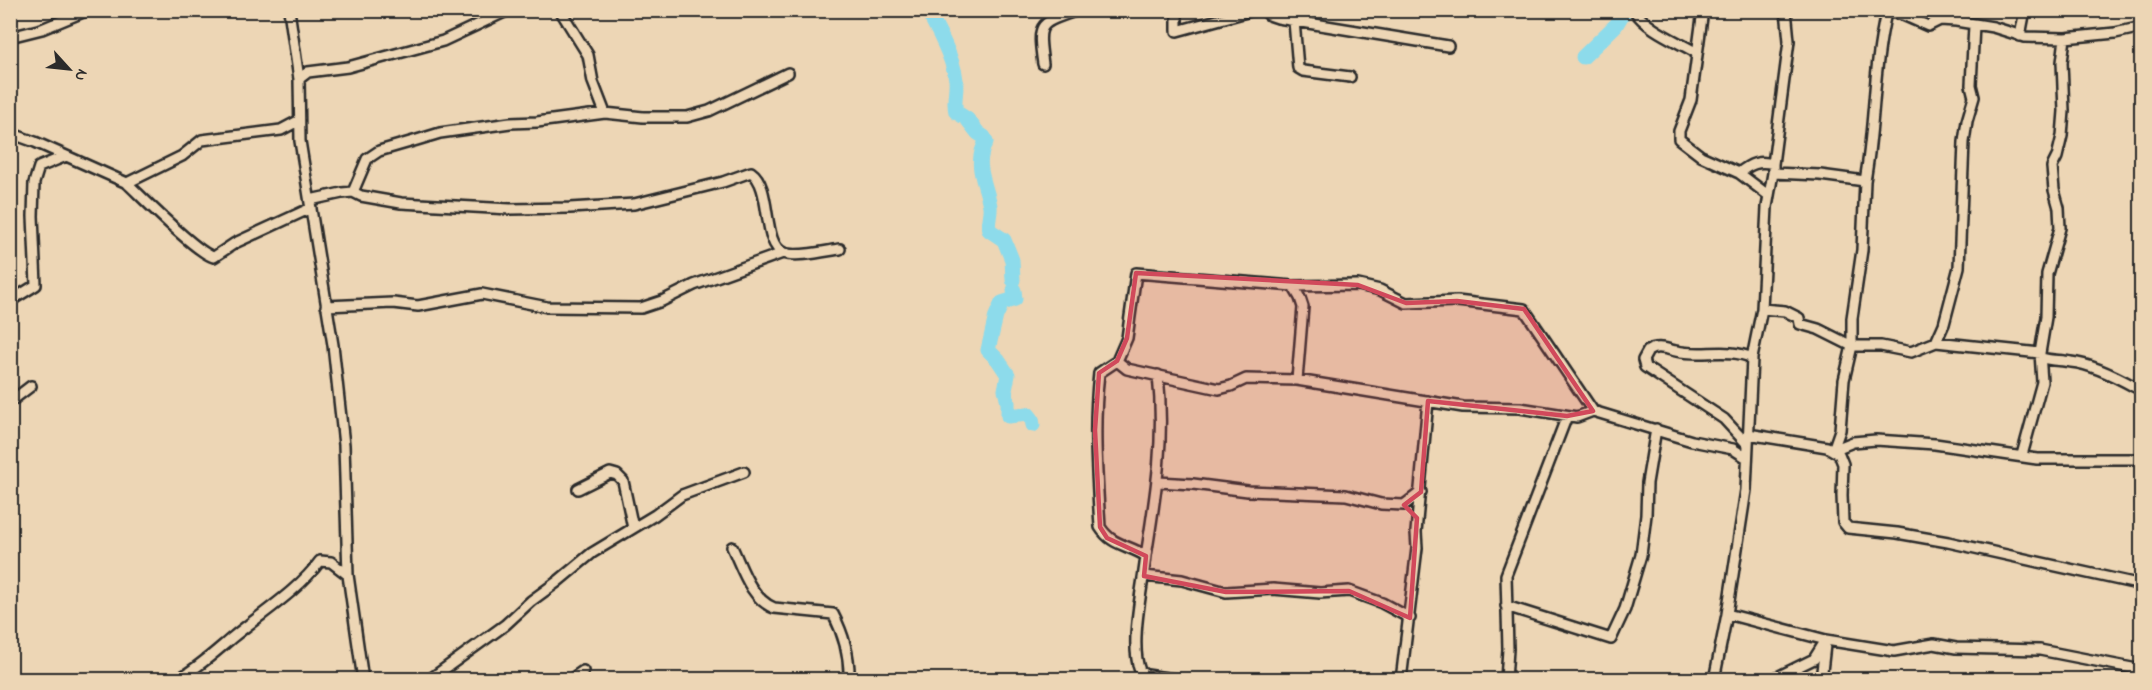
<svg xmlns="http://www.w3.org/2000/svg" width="2152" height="690" font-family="'Indie Flower',sans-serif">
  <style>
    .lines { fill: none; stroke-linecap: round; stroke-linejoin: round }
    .river { stroke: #8ddbeb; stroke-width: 15 }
    .street-casing { stroke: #2b2b2b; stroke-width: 14 }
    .street { stroke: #edd6b5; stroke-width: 9 }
    .marked { fill: #d1495b; fill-opacity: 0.2; stroke: #d1495b; stroke-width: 4.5; stroke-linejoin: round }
  </style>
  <rect width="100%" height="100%" fill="#edd6b5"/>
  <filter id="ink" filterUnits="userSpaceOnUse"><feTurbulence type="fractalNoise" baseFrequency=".0167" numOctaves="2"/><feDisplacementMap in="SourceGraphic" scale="12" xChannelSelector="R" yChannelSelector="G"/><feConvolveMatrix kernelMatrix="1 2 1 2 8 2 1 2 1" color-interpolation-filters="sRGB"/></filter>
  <g filter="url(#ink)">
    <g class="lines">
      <!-- river -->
      <path class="river" d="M927 10C937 28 954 59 956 80 957 91 953 101 956 112L967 119 978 133 984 137 986 142C973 165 986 183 990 206 991 214 987 221 989 230L1004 240 1012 260 1013 280
        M1583 57 1616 25 1625 10
        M1014 290 1015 299 1002 303 996 316 988 350 998 360 1008 375 1005 390 1008 403V416L1028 414 1032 419 1033 425"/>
      <defs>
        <path id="street" d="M289 10 299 79 300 141 333 345 344 445 348 575 363 680
          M560 10 588 55 593 82 605 113
          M1177 10V31L1254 10
          M1264 10 1269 15 1278 18 1448 46
          M1634 10C1647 30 1677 41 1697 53
          M1703 10 1691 100 1679 131V139L1701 156 1739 173C1750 164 1759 160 1773 164V173
          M1294 21 1298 68 1303 71 1350 77
          M2020 36 2025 10
          M10 37 42 29 88 10
          M1043 64C1037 21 1039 24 1078 10
          M299 79 308 72 348 67 443 41 509 10
          M10 133 35 142 127 183 182 156 202 140 281 130 298 121
          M1773 164 1789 41 1786 10
          M1739 173 1768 195
          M127 183C143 198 198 254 214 257L235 243 311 208
          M353 192 367 159 379 151 417 140 440 133 510 123 537 122 605 113 643 117H687L709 111 788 73
          M310 200 342 193 353 192 361 196 401 203 510 209 570 208 634 204 723 182 751 172C773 187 761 244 784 253 796 258 826 251 840 249
          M1293 286 1358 285 1380 290 1406 303 1457 301 1524 309 1593 411
          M10 301 36 285 33 216 34 183 39 167 66 156
          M326 306 393 303 418 306 482 294 547 307 641 308 662 301 694 285 783 253
          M1762 309 1785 311 1799 318 1800 324 1818 329 1852 346H1881L1911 352 1936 342 2040 353 2042 382 2022 455
          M1936 342 1944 324 1959 267 1964 142 1967 121 1974 97 1971 85 1974 25
          M2040 353 2046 317 2047 274 2060 228 2059 208 2054 190 2052 167 2057 157 2062 136 2064 111 2062 62 2065 38
          M2042 358C2052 361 2061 360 2071 362 2092 364 2117 377 2135 387L2142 382
          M1117 361 1099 373C1093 426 1097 474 1100 527 1112 546 1127 544 1146 556 1143 587 1129 643 1140 671L1152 680
          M1297 380 1303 307 1300 298 1293 286 1136 273 1127 338 1117 361 1127 369 1219 389 1231 386 1246 379 1297 380 1463 407 1520 408 1577 417 1593 411 1692 441 1733 449 1747 458
          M10 402 31 386
          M1748 434 1827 447 1839 454 1843 464 1842 495 1843 522 1848 528 1897 533 1948 542 2142 585
          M1747 444 1724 419 1645 367 1643 360 1648 351C1657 345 1666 349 1676 351 1701 357 1729 347 1752 358
          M1833 450 1853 442 1876 440 1935 444 2037 459H2142
          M1833 450 1840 430 1844 380 1852 346V318L1862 250 1865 181
          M1158 482 1193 484 1248 491 1346 495 1381 504 1404 505 1421 492
          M578 489 610 473 617 475 623 481 633 528
          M732 547C742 568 751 599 774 608L833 614C844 635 850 656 849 680
          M1146 556C1156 493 1165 439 1158 375
          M1144 576 1182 580 1226 592 1273 589 1320 593 1349 591 1382 603 1410 618
          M1506 606 1611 639 1625 609 1641 555 1646 515 1647 483 1656 429
          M1727 614 1826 640 1894 651 1934 644 1956 648 2040 650 2142 670
          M1147 675 1180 680
          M177 680C198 668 214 653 233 637 261 614 299 590 320 561L331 562 348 575
          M429 680 505 625 531 601 557 582 592 553 655 515 682 495 744 472
          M570 680 583 671
          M1401 680 1417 548 1416 532 1428 401
          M1506 680 1508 649 1506 575 1567 416
          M1714 680 1727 614 1746 490 1752 358 1762 309 1767 207 1773 173 1820 175 1865 181C1875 126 1873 68 1886 13L1889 12 1903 15 1928 26 1940 20 1956 21 1993 27 2025 37 2065 38 2115 33 2142 27
          M1771 680 1814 659 1826 640
          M1821 680 1825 645"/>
      </defs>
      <!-- street casing -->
      <use href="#street" class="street-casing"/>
      <!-- street -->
      <use href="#street" class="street"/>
    </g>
  </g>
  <!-- marked area -->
  <path class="marked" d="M1136 273 1358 285 1406 303 1457 301 1524 309 1593 411 1567 416 1428 401 1421 492 1404 505 1417 518 1410 618 1349 591 1226 592 1144 576 1146 556 1107 538 1100 527 1095 430 1099 373 1117 361 1127 338Z"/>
  <!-- margin -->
  <rect width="2152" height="690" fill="none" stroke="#edd6b5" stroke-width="36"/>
  <rect x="18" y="18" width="2116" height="654" fill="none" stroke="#2b2b2b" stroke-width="2" filter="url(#ink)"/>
  <!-- north arrow -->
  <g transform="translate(69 69) rotate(117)" stroke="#edd6b5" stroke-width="4.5" paint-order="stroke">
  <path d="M0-4.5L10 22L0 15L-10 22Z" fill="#2b2b2b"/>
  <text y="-9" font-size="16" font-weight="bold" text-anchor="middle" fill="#2b2b2b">N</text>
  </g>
</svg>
